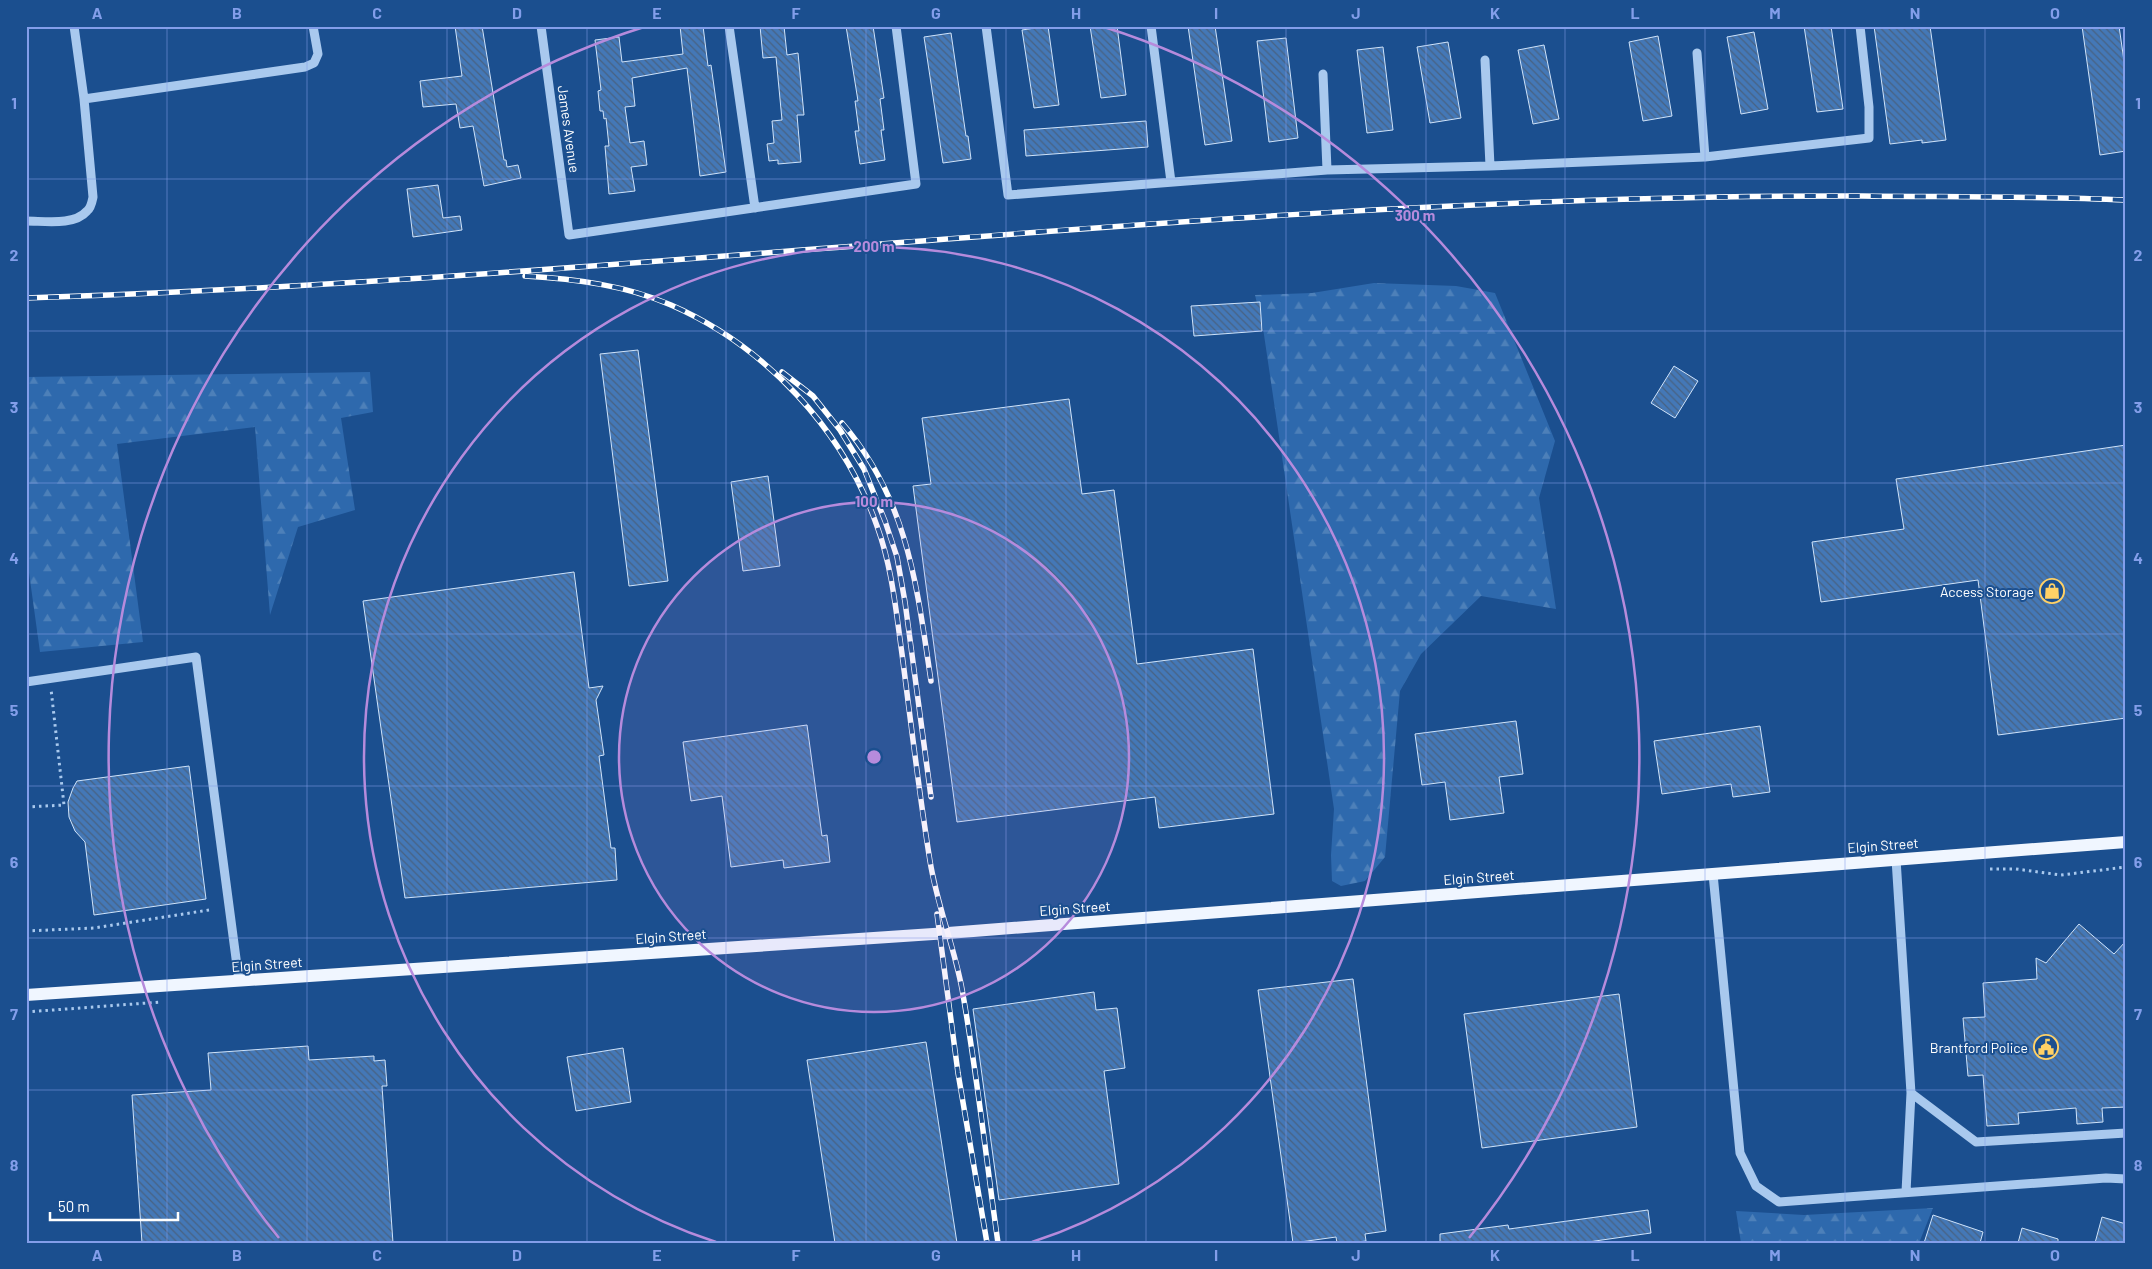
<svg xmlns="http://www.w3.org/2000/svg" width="2152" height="1269" font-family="Barlow,sans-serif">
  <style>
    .forest { fill: url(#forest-firs) }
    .building { fill: url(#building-back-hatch); stroke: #cfe3fa }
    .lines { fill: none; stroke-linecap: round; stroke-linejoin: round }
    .path { stroke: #a9c9ee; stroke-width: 3; stroke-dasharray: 2.5 4; stroke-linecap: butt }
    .minor { stroke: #a9c9ee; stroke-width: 9 }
    .major { stroke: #f0f6ff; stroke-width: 12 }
    .rail-casing { stroke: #fff; stroke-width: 5.5 }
    .rail { stroke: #1b4f8f; stroke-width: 4; stroke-dasharray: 11; stroke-linecap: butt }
    .grid { fill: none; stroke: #839eea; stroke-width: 1; stroke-opacity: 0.55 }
    .ring { fill: none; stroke: #b68bdc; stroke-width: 2.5 }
    .labels { text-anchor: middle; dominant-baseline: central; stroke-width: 4; stroke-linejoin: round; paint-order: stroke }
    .street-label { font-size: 14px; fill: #fff; stroke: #1b4f8f }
    .poi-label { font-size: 14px; fill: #fff; stroke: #1b4f8f; text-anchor: end }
    .centre { fill: #b68bdc; stroke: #1b4f8f; stroke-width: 2.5 }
    .ring-label { font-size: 15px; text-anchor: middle; font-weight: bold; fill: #b68bdc; stroke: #1b4f8f; stroke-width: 4; stroke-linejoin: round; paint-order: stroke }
    .neatline { fill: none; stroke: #839eea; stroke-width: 2 }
    .grid-label { font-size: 16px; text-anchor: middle; font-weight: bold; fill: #839eea }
  </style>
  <defs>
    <pattern id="forest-firs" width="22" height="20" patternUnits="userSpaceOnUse" patternTransform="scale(1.25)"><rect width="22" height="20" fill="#2e69ad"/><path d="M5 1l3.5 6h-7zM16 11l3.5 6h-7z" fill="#4d80b9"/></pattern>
    <pattern id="building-back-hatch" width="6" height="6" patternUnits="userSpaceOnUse" patternTransform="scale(1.25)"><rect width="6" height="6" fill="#4478b7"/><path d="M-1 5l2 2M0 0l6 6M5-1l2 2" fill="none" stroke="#486282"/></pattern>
  </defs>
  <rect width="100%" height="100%" fill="#1b4f8f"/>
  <!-- forest -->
  <path class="forest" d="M1374 283 1456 286 1495 293 1555 441 1539 498 1556 609 1481 596 1421 654 1400 691 1385 857 1365 881 1341 886 1332 881 1331 855 1334 809 1263 328 1255 295 1312 293Z
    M370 372 373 412 341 418 355 510 298 527 270 615 255 427 117 444 143 642 40 652 26 551V377Z
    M1933 1208 1919 1243H1741L1736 1211 1804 1215Z"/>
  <!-- building -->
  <path class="building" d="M455 26H482L504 160H506L507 167 518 165 521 178 484 186 473 126 460 128 456 104 423 107 420 81 462 76Z
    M680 26H703L708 66 711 65 726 172 700 176 687 68 632 78 635 106 625 107 630 143 644 141 647 165 631 167 635 191 609 194 605 146H609L606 118 604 119 603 111H600L598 91 601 90 595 40 619 37 622 62 683 54Z
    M760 26H784L787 55 798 53 804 115H797L801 162 778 164V160L769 161 767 144 774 143 772 121 782 120 776 57 763 58Z
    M846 26H873L884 98 880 99 884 130H881L885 160 860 164 855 131H859L855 101H858Z
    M1048 26 1059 105 1034 108 1022 30Z
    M1090 26H1117L1126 95 1101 98Z
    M1188 26H1215L1232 141 1205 145Z
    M1804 26H1831L1843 109 1817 112Z
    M1874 26H1930L1946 140 1922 143V140L1890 144Z
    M2082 26H2119L2126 75V151L2100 155Z
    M1754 32 1768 109 1741 114 1727 37Z
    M951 33 966 136H968L971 159 943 163 924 37Z
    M1658 36 1672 116 1643 121 1629 42Z
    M1286 38 1298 138 1269 142 1257 41Z
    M1448 42 1461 118 1430 123 1417 47Z
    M1544 45 1559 119 1533 124 1518 50Z
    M1383 47 1393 130 1367 133 1357 50Z
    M1146 121 1148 147 1026 156 1024 130Z
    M438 185 443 218 460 216 462 230 413 237 407 189Z
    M1260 302 1262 331 1194 336 1191 306Z
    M638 350 668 581 629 586 600 354Z
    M1674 366 1698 381 1675 418 1651 403Z
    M1069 399 1082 494 1114 490 1137 664 1253 649 1274 814 1159 828 1155 797 957 822 913 486 931 484 922 418Z
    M2126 445V718L1998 735 1978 580 1821 602 1812 542 1904 529 1896 479Z
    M768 476 780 566 743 571 731 482Z
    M574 572 589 688 603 686 596 700 604 755 599 756 611 848H615L617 880 405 898 363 601Z
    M1516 721 1523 774 1499 777 1504 813 1450 820 1445 782 1422 785 1415 734Z
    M807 725 822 836 827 835 830 862 784 868 783 860 731 867 722 796 691 801 683 742Z
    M1760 726 1770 792 1733 797 1731 784 1662 794 1654 741Z
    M189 766 206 899 94 915 85 842 75 831 69 817 68 802 73 788 77 781Z
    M2079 924 2114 954 2126 941V1107L2102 1108 2103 1122 2077 1124 2076 1108 2018 1113 2019 1124 1987 1126 1983 1075 1968 1076 1963 1018 1985 1017 1983 983 2037 979 2036 958 2046 963Z
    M1353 979 1386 1231 1365 1234 1366 1241 1351 1243H1337L1336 1237 1293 1243 1258 990Z
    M1094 992 1096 1010 1117 1008 1125 1068 1104 1071 1119 1184 999 1200 973 1009Z
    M1619 994 1637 1127 1482 1148 1464 1014Z
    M926 1042 957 1243H835L807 1060Z
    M308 1046 309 1060 374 1056V1061L385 1060 387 1086H382L393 1243H142L132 1095 211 1090 208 1053Z
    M623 1048 631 1102 576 1111 567 1057Z
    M1648 1210 1651 1233 1581 1243H1440V1234L1508 1225 1509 1229Z
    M1933 1215 1983 1232 1980 1243H1924Z
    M2102 1217 2126 1224V1243H2095Z
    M2022 1228 2058 1239V1243H2018Z"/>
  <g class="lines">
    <!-- path -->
    <path class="path" d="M26 807 64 805 51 689
      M1990 869H2016L2061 875 2126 867
      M26 931 94 928 209 910
      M26 1012 161 1002"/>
    <!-- minor -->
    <path class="minor" d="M541 26 569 235 916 184 896 26
      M729 26 755 208
      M986 26 1008 195 1327 170 1490 166 1705 157 1869 138V107L1860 26
      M1151 26 1171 182
      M1697 53 1705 157
      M1485 60 1490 166
      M1323 74 1327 170
      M84 99 305 67 314 63 318 54 313 26
      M26 221C45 221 74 226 87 211 91 208 92 202 93 197L84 99 74 26
      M26 682 196 657 239 981
      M1896 859 1911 1093 1906 1192
      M1713 874 1740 1153 1756 1186 1779 1202 2106 1178 2126 1179
      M1911 1093 1976 1142 2126 1133"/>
    <!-- major -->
    <path class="major" d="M26 995 948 933 2126 842"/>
    <defs>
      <path id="rail" d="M525 276C575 279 625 285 671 305 765 346 843 429 877 526 892 567 896 611 902 654 911 723 919 793 930 861 937 905 954 946 962 989 977 1073 986 1158 998 1243
        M26 298C639 279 1248 194 1862 196 1950 197 2038 196 2126 200
        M782 372 813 396 840 430 864 469 885 521 897 557 905 602 931 797
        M842 423C908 499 917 587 931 681
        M937 914 958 1073 987 1243"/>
    </defs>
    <!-- rail casing -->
    <use href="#rail" class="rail-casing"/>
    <!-- rail -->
    <use href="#rail" class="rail"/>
  </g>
  <!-- grid -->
  <path class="grid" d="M167 26V1243M307 26V1243M447 26V1243M587 26V1243M726 26V1243M866 26V1243M1006 26V1243M1146 26V1243M1286 26V1243M1426 26V1243M1565 26V1243M1705 26V1243M1845 26V1243M1985 26V1243M26 179H2126M26 331H2126M26 483H2126M26 634H2126M26 786H2126M26 938H2126M26 1090H2126"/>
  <!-- distance rings -->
  <circle cx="874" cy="757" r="255" fill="#b68bdc" fill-opacity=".12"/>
  <g class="ring">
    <circle cx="874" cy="757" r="255"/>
    <path d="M716 1242A510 510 0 1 1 1032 1242"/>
    <path d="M279 1238A765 765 0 0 1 644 27M1104 27A765 765 0 0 1 1469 1238"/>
  </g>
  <!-- icons -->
  <defs>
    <symbol id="shop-ring" viewBox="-11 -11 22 22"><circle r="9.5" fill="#1b4f8f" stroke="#ffd166" stroke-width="1.5"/><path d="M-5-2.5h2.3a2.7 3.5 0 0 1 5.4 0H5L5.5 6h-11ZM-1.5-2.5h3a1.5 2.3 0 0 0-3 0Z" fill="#ffd166"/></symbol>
    <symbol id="civic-ring" viewBox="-11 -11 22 22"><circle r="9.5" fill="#1b4f8f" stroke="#ffd166" stroke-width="1.5"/><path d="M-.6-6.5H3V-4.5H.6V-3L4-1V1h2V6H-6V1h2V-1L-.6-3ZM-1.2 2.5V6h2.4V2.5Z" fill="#ffd166"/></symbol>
  </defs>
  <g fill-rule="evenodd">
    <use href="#shop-ring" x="2038" y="577" width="28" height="28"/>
    <use href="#civic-ring" x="2032" y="1033" width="28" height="28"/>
  </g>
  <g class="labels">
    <!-- street labels -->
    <g class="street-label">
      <text transform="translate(569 129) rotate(82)">James Avenue</text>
      <text transform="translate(1883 845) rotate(-4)">Elgin Street</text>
      <text transform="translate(1479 877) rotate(-4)">Elgin Street</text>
      <text transform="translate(1075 908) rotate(-4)">Elgin Street</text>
      <text transform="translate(671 936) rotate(-4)">Elgin Street</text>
      <text transform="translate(267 964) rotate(-4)">Elgin Street</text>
    </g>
    <!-- poi labels -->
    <g class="poi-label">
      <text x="2034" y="591">Access Storage</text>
      <text x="2028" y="1047">Brantford Police</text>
    </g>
  </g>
  <circle cx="874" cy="757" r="8" class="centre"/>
  <g class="ring-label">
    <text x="1415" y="221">300 m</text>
    <text x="874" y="252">200 m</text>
    <text x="874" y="507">100 m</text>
  </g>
  <!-- border -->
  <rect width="2152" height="1269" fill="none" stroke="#1b4f8f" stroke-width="55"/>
  <!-- scale -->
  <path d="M50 1212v8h128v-8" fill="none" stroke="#ffffff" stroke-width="2.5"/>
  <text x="58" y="1212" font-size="15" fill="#ffffff" stroke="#1b4f8f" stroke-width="4" paint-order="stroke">50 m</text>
  <rect x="28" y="28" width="2096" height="1214" class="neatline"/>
  <g class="grid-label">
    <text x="97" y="19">A</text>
    <text x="237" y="19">B</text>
    <text x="377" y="19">C</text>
    <text x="517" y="19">D</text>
    <text x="657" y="19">E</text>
    <text x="796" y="19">F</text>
    <text x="936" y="19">G</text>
    <text x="1076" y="19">H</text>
    <text x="1216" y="19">I</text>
    <text x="1356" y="19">J</text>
    <text x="1495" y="19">K</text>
    <text x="1635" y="19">L</text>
    <text x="1775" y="19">M</text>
    <text x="1915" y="19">N</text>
    <text x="2055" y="19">O</text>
    <text x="14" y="109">1</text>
    <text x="2138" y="109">1</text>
    <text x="14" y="261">2</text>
    <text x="2138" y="261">2</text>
    <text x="14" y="413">3</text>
    <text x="2138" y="413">3</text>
    <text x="14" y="564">4</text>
    <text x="2138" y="564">4</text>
    <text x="14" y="716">5</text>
    <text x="2138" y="716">5</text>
    <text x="14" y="868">6</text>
    <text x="2138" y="868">6</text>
    <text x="14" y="1020">7</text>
    <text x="2138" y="1020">7</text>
    <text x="14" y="1171">8</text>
    <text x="2138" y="1171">8</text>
    <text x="97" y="1261">A</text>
    <text x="237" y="1261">B</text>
    <text x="377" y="1261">C</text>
    <text x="517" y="1261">D</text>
    <text x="657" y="1261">E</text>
    <text x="796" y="1261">F</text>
    <text x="936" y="1261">G</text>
    <text x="1076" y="1261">H</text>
    <text x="1216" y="1261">I</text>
    <text x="1356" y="1261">J</text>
    <text x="1495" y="1261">K</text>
    <text x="1635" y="1261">L</text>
    <text x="1775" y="1261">M</text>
    <text x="1915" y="1261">N</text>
    <text x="2055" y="1261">O</text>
  </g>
</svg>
